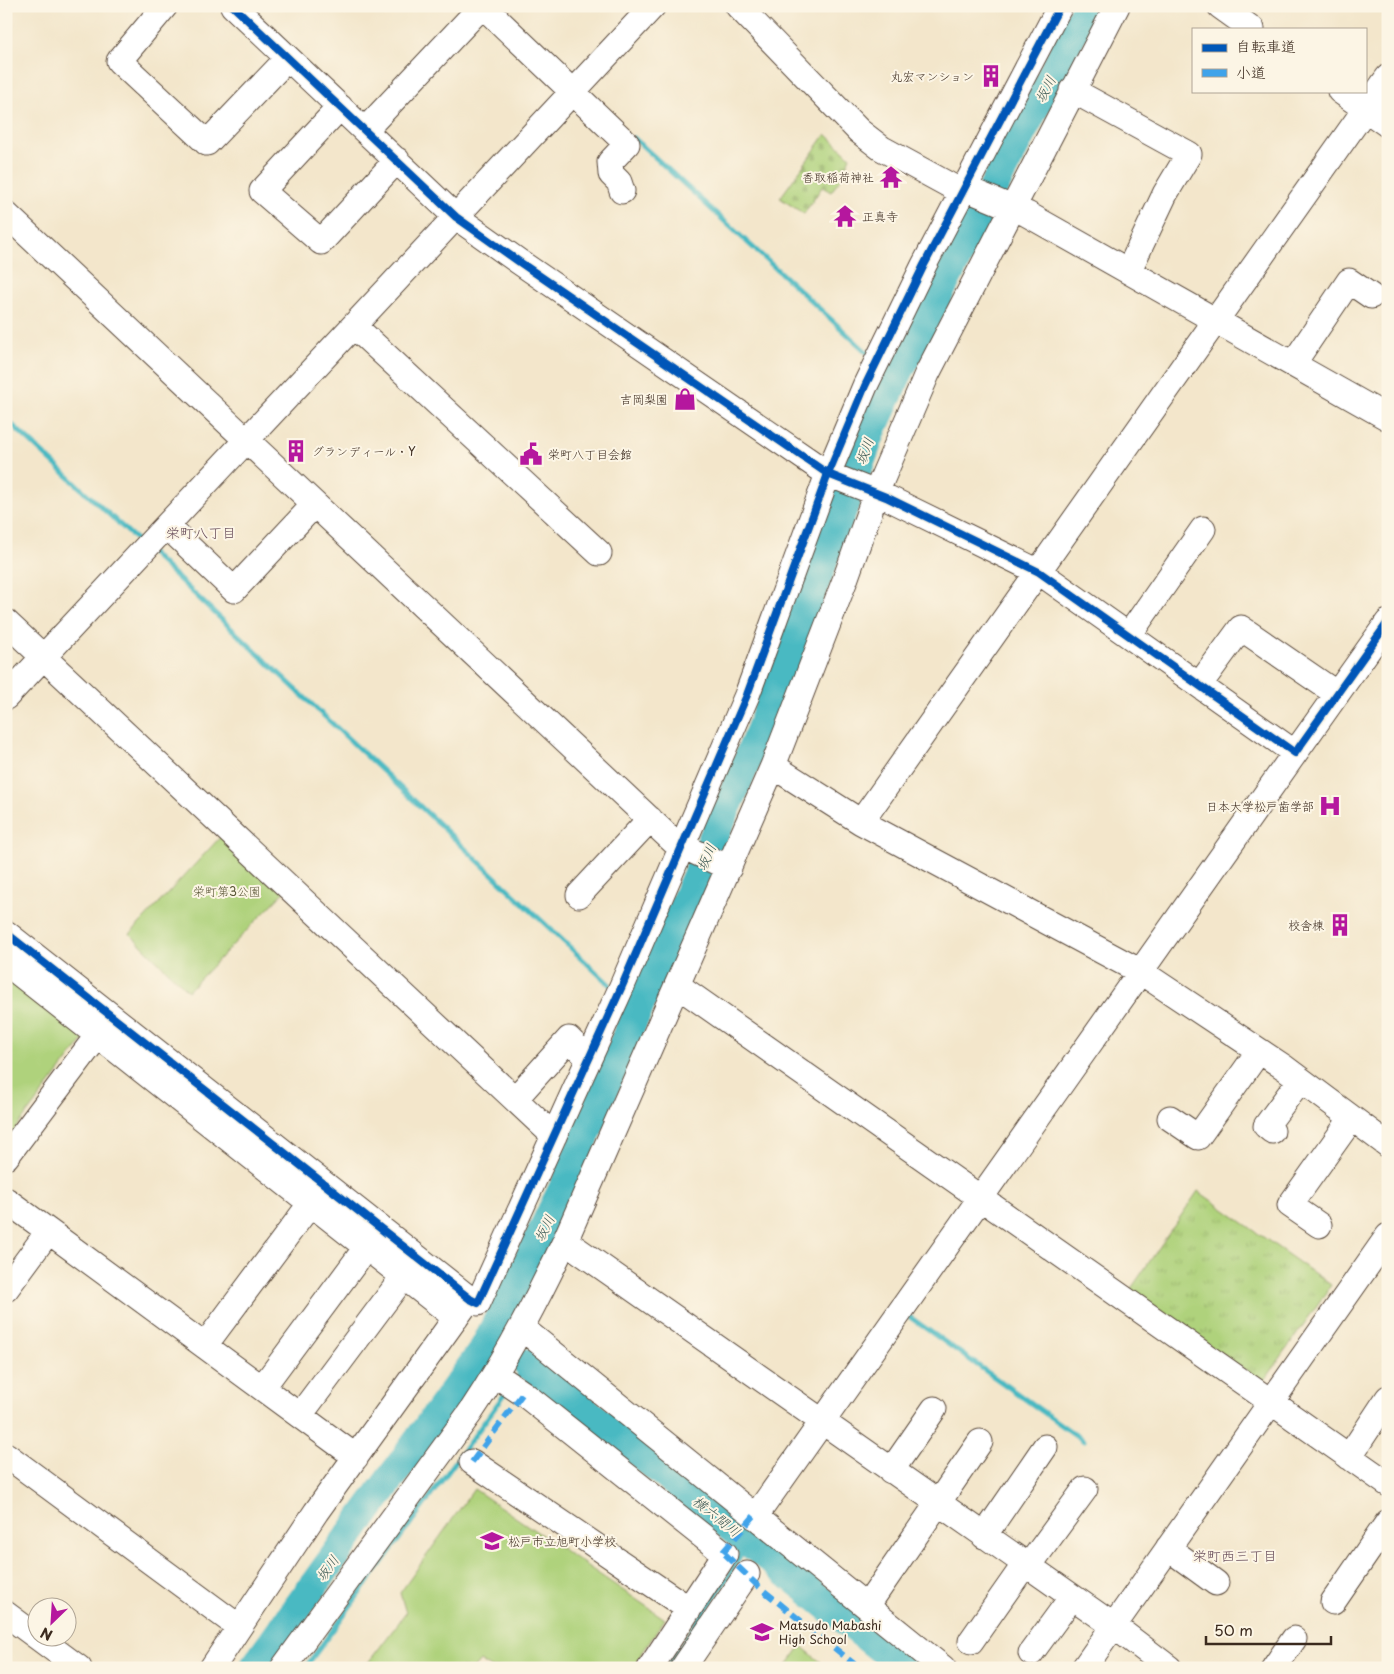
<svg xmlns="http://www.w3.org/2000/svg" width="1394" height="1674" font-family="'Playpen Sans','Klee One',sans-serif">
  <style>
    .grass { fill: url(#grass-tufts); stroke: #757e4c }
    .cemetery { fill: url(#cemetery-stones); stroke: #757e4c }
    .park { fill: #afd27b; stroke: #757e4c }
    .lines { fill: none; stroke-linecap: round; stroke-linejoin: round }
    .stream { stroke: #4ab9c2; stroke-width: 5 }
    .river { stroke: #4ab9c2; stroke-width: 30 }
    .minor-casing { stroke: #574638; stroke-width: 27 }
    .minor { stroke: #fff; stroke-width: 25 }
    .quiet { stroke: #3fa3ea; stroke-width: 6; stroke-dasharray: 12 6; stroke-linecap: butt }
    .cycleway-casing { stroke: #fcf5e5; stroke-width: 11 }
    .cycleway { stroke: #0057b8; stroke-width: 8 }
    .labels { text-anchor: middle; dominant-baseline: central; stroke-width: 4; stroke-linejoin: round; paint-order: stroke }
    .poi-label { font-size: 12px; fill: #3b2a1e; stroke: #fcf5e5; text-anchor: end }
    .park-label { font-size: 12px; fill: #585435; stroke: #fcf5e5 }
    .water-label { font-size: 14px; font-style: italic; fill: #405c57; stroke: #fcf5e5 }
    .neighbourhood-label { font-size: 14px; fill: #6a4f5c; stroke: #fcf5e5 }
  </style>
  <defs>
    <pattern id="grass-tufts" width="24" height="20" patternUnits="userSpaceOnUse" patternTransform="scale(1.25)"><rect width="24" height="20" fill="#afd27b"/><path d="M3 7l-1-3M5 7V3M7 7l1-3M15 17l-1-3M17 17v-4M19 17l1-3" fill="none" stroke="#97b46a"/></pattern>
    <pattern id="cemetery-stones" width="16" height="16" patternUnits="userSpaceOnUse" patternTransform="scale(1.25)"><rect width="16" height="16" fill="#afd27b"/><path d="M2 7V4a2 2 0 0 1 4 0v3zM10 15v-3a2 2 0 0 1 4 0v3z" fill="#97b46a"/></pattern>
  </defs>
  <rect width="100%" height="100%" fill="#fcf5e5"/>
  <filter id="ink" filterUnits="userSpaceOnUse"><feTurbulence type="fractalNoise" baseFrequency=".02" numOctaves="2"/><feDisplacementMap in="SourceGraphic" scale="10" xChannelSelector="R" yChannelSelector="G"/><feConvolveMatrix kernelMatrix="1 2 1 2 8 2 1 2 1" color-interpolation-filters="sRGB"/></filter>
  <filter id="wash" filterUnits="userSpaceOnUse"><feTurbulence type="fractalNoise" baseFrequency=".0096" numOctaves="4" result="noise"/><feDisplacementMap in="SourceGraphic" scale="20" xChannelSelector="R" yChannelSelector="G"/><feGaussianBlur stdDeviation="1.12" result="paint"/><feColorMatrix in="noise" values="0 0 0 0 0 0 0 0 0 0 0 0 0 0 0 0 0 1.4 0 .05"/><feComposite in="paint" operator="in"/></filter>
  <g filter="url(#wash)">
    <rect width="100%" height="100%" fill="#f3e6cb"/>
    <!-- grass -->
    <path class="grass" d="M1198 1191 1331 1285 1263 1383 1130 1290Z"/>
    <!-- cemetery -->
    <path class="cemetery" d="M826 134 850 157 842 177 831 192 822 187 804 214 780 198Z"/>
    <!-- park -->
    <path class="park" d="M225 832 289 887 188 991 130 934Z
      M6 969 88 1034 6 1141Z
      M474 1489 665 1619 632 1668H491L480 1661 474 1668H364L406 1613 400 1593Z
      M801 1646 828 1668H785Z"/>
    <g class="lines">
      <!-- stream -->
      <path class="stream" d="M634 138 872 357
        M883 365 897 375
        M6 419 141 544
        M151 553 610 985
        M907 1315 1084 1441
        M515 1381 528 1364
        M305 1668 507 1391
        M666 1668 730 1574 748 1541"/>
      <!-- river -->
      <path class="river" d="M528 1364 905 1668
        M254 1668 484 1349 564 1187 632 1023 761 729 873 427 897 375 1087 6"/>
    </g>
  </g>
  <g filter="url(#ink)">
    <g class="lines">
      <defs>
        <path id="minor" d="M165 6 119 61 207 143 288 58
          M233 6 456 217 518 261 828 474 886 497 1039 572 1295 753 1388 622
          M483 6 627 144 610 162 611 174 619 182 622 191
          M738 6 859 131 881 148 960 191 967 189 1027 214 1388 418
          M1220 6 1252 29
          M1072 90 1189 154 1165 194 1129 270
          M1340 91 1388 125
          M340 107 262 191 321 242 397 160
          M365 130 482 6
          M6 214 674 842 729 868
          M354 326 599 553
          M1293 364 1349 281 1371 296
          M167 526 234 590 314 505
          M6 622 554 1136
          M1129 635 1203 529
          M1200 684 1241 628 1337 694
          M6 697 653 6
          M773 766 861 822 1141 972 1285 1068 1388 1145
          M861 822 1388 77
          M579 895 650 819
          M6 933 470 1299 478 1303 622 986 747 695 828 474 865 386 924 265 1060 6
          M6 963 456 1318
          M677 985 1388 1484
          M515 1099 569 1039 583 1053
          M1170 1118 1198 1137 1259 1051
          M1272 1131 1266 1126 1300 1080
          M6 1157 98 1035
          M6 1200 356 1457
          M1319 1225 1290 1205 1352 1118
          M565 1241 1114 1626 1169 1668
          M6 1289 48 1232
          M522 1328 943 1668
          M205 1345 311 1203
          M496 1375 524 1394 725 1554 650 1668
          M262 1388 377 1233
          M300 1415 404 1276
          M6 1455 239 1627
          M1349 1457 1388 1398
          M472 1462 689 1609
          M891 1471 934 1409
          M755 1517 1295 753
          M984 1536 1045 1447
          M1168 1548 1216 1583
          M1028 1567 1085 1489
          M1333 1602 1388 1522
          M867 1606 980 1442
          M6 1614 79 1668
          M971 1641 1025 1564
          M1031 1653 1072 1597
          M212 1668 316 1512 465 1305
          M283 1668 470 1413C507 1358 537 1300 565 1241L773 766 845 580 876 493 927 374 1117 6
          M683 1668 747 1574
          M1084 1668 1388 1236
          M1274 1668 1294 1639"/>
      </defs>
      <!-- minor casing -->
      <use href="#minor" class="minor-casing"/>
      <!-- minor -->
      <use href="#minor" class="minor"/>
      <!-- quiet -->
      <path class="quiet" d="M472 1462 523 1393
        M723 1552 754 1516
        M725 1554 758 1586 859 1668"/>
      <defs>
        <path id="cycleway" d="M233 6 456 217 518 261 828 474 886 497 1039 572 1295 753 1388 622
          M6 933 470 1299 478 1303 622 986 747 695 828 474 865 386 924 265 1060 6"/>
      </defs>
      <!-- cycleway casing -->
      <use href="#cycleway" class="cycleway-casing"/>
      <!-- cycleway -->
      <use href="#cycleway" class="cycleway"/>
    </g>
  </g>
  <!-- icons -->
  <defs>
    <symbol id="building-bare" viewBox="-9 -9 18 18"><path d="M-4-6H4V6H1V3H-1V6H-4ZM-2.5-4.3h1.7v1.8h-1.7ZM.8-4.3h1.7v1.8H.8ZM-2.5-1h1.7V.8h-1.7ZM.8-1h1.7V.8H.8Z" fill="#b5179e" stroke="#fcf5e5" stroke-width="2.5" paint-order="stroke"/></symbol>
    <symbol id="temple-bare" viewBox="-9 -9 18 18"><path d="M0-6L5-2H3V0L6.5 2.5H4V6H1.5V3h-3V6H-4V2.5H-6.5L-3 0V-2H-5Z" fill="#b5179e" stroke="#fcf5e5" stroke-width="2.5" paint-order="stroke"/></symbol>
    <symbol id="shop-bare" viewBox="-9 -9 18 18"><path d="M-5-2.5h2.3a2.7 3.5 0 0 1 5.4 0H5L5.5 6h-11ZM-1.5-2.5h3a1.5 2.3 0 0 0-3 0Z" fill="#b5179e" stroke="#fcf5e5" stroke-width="2.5" paint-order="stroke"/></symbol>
    <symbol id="civic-bare" viewBox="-9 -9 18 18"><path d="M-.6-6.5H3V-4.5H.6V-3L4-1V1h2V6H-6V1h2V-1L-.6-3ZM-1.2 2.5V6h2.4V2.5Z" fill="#b5179e" stroke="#fcf5e5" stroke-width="2.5" paint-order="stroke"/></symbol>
    <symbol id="hospital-bare" viewBox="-9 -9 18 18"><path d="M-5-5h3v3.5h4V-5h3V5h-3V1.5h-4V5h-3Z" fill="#b5179e" stroke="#fcf5e5" stroke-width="2.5" paint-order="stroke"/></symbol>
    <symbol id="school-bare" viewBox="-9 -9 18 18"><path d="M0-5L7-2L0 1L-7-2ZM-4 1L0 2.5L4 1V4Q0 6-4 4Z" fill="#b5179e" stroke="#fcf5e5" stroke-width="2.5" paint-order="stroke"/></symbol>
  </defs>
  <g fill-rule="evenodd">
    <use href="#building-bare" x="975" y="60" width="32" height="32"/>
    <use href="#temple-bare" x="875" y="161" width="32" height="32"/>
    <use href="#temple-bare" x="829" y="200" width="32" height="32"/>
    <use href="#shop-bare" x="669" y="383" width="32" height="32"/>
    <use href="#building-bare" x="280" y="435" width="32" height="32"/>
    <use href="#civic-bare" x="515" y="438" width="32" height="32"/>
    <use href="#hospital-bare" x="1314" y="790" width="32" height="32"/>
    <use href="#building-bare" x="1324" y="909" width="32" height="32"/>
    <use href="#school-bare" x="476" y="1525" width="32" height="32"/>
    <use href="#school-bare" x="746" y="1616" width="32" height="32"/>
  </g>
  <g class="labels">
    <!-- poi labels -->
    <g class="poi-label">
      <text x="974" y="76">丸宏マンション</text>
      <text x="874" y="177">香取稲荷神社</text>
      <text x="862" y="216" text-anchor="start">正真寺</text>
      <text x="668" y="399">吉岡梨園</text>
      <text x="312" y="451" text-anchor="start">グランディール・Y</text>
      <text x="548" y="454" text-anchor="start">栄町八丁目会館</text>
      <text x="1314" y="806">日本大学松戸歯学部</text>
      <text x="1324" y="925">校舎棟</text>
      <text x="508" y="1541" text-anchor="start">松戸市立旭町小学校</text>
      <text x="779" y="1625" text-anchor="start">Matsudo Mabashi<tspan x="779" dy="14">High School</tspan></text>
    </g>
    <!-- park labels -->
    <g class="park-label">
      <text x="227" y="891">栄町第3公園</text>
    </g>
    <!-- water labels -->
    <g class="water-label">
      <text transform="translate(1045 89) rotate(-63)">坂川</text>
      <text transform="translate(864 451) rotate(-70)">坂川</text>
      <text transform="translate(706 857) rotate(-67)">坂川</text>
      <text transform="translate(544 1228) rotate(-64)">坂川</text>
      <text transform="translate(717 1516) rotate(39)">横六間川</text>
      <text transform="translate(327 1568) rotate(-54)">坂川</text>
    </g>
    <!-- neighbourhood labels -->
    <g class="neighbourhood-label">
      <text x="201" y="532">栄町八丁目</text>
      <text x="1235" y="1555">栄町西三丁目</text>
    </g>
  </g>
  <!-- margin -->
  <rect width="1394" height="1674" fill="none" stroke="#fcf5e5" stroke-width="25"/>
  <!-- legend -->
  <rect x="1192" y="28" width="175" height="65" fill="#fcf5e5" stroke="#afa495"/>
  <rect x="1202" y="44" width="25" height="8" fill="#0057b8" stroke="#afa495"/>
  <text x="1236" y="52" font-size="15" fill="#3b2a1e">自転車道</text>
  <rect x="1202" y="69" width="25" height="8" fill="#3fa3ea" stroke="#afa495"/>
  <text x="1236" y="78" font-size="15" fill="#3b2a1e">小道</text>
  <!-- north arrow -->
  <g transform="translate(52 1622) rotate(205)"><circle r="24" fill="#fcf5e5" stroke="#afa495"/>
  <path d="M0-4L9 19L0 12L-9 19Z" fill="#b5179e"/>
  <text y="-8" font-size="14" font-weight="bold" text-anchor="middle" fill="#3b2a1e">N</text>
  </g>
  <!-- scale -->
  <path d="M1206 1636v8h125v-8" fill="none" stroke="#3b2a1e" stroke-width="2.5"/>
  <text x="1214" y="1636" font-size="15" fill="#3b2a1e" stroke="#fcf5e5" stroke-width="4" paint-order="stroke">50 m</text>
</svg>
